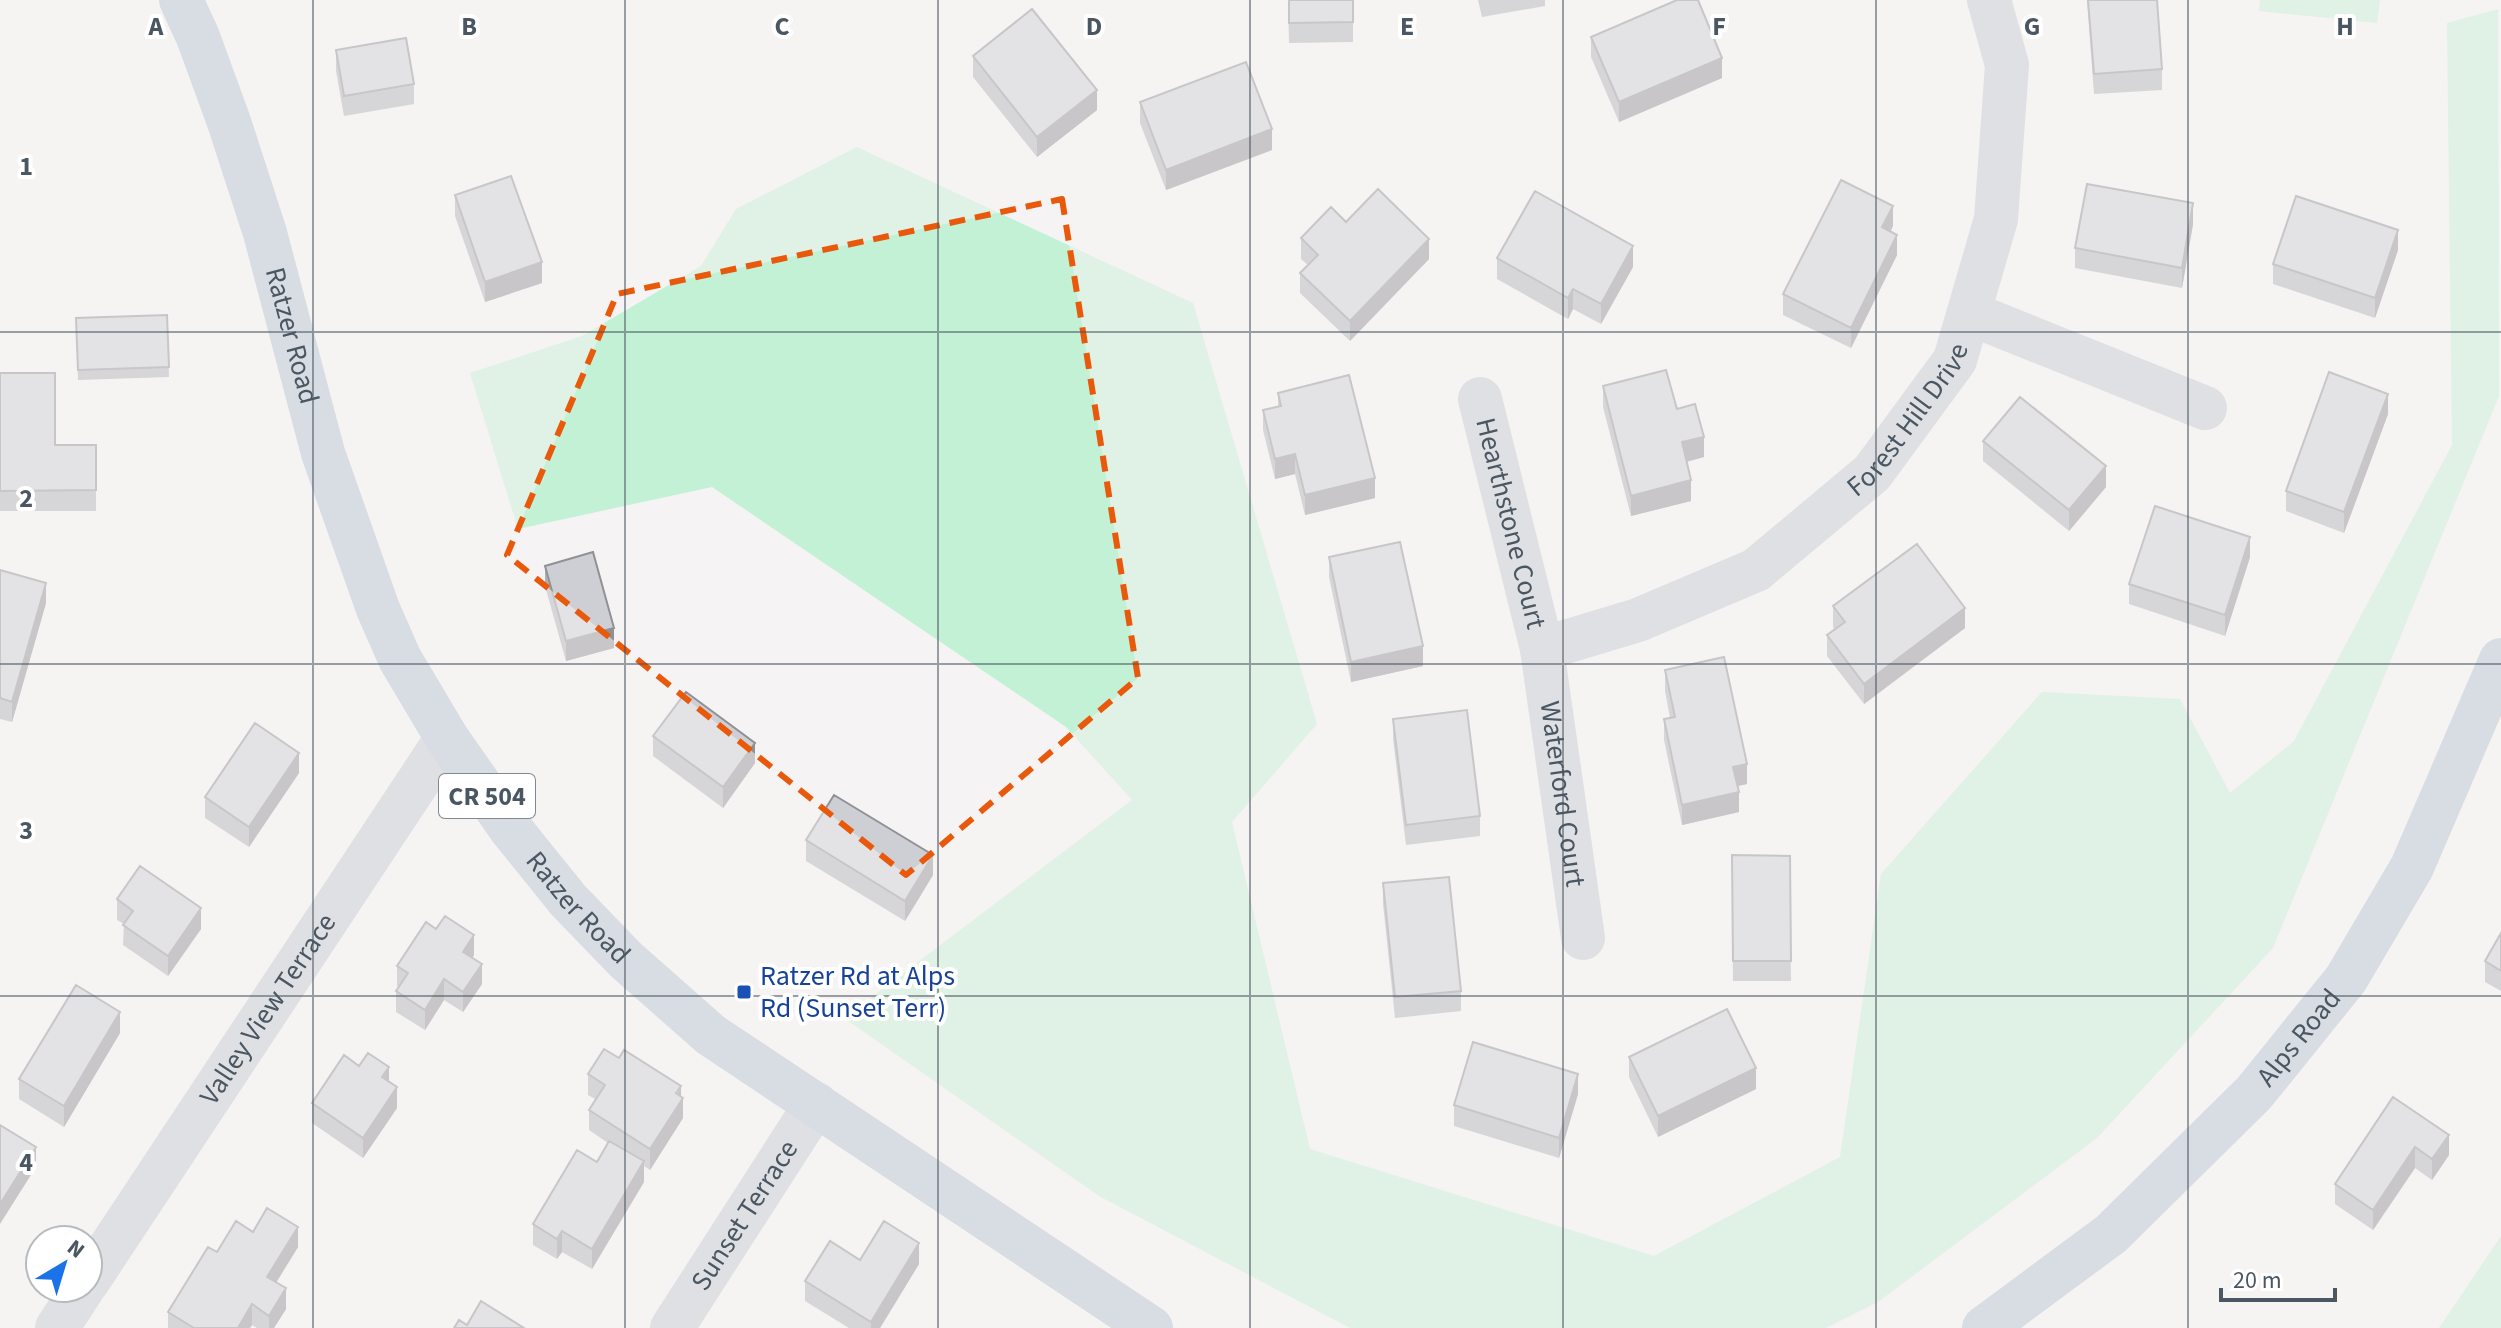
<svg xmlns="http://www.w3.org/2000/svg" width="2501" height="1328" font-family="'Source Sans 3',sans-serif">
  <style>
    .green { fill: #c3f1d5 }
    .lines { fill: none; stroke-linecap: round; stroke-linejoin: round }
    .minor { stroke: #c1cad2; stroke-width: 44 }
    .major { stroke: #b3c2d1; stroke-width: 44 }
    .wall { fill: #b0b2b7 }
    .shaded-wall { fill: #909195 }
    .building { fill: #cdcfd5; stroke: #909195; stroke-width: 2 }
    .marked { fill: none; stroke: #e8590c; stroke-width: 6; stroke-dasharray: 16 10; stroke-linejoin: round }
    .grid { fill: none; stroke: #4a5661; stroke-width: 2; stroke-opacity: 0.55 }
    .transit-dot { fill: #1a4fb4; stroke: #fff; stroke-width: 3 }
    .labels { text-anchor: middle; dominant-baseline: central; stroke-width: 8; stroke-linejoin: round; paint-order: stroke }
    .shield { fill: #fff; stroke: #808990; stroke-width: 2 }
    .shield-label { font-size: 26px; font-weight: bold; fill: #4a5661 }
    .street-label { font-size: 28px; fill: #4a5661; stroke: #fff }
    .transit-label { font-size: 28px; fill: #164399; stroke: #fff; text-anchor: start }
    .grid-label { font-size: 26px; text-anchor: middle; font-weight: bold; fill: #4a5661; stroke: #fff; stroke-width: 8; stroke-linejoin: round; paint-order: stroke }
  </style>
  <rect width="100%" height="100%" fill="#f5f3f3"/>
  <!-- green -->
  <path class="green" d="M2260 0H2380L2377 23 2259 11Z
    M2498 9 2499 396 2273 948 2097 1138 1878 1302 1826 1328H1350L1099 1196 844 1018 1132 800 1066 727 712 487 518 529 470 373 582 336 701 266 736 209 857 147 1193 303 1317 724 1232 822 1310 1149 1654 1256 1840 1157 1881 874 2042 692 2180 699 2230 793 2294 741 2452 445 2447 23Z
    M2501 1236V1328H2439Z"/>
  <g class="lines">
    <!-- minor -->
    <g class="minor">
      <path d="M1969 313 2205 408"/>
      <path id="s1" d="M1480 399 1542 649 1583 938"/>
      <path id="s2" d="M1542 649 1638 620 1756 570 1872 473 1955 360 1996 219 2007 65 1989 0"/>
      <path id="s3" d="M88 1281 447 738"/>
      <path d="M57 1328 83 1288"/>
      <path id="s4" d="M672 1328 816 1104"/>
    </g>
    <!-- major -->
    <g class="major">
      <path id="s5" d="M181 0 198 37 229 122 265 233 323 453 378 609 400 659 447 738 510 828 568 900 626 960 711 1035 1151 1328"/>
      <path id="s6" d="M1984 1328 2111 1234 2254 1093 2346 979 2412 867 2501 660"/>
    </g>
  </g>
  <!-- wall -->
  <path class="wall" d="M1288 0H1353V42L1289 43Z
    M1478 0H1545V6L1482 17Z
    M2087 0H2157L2162 69V90L2094 94Z
    M1591 37 1722 78 1619 122 1591 57Z
    M336 50 414 84V104L344 116 336 71Z
    M973 56 1097 110 1037 157 973 77Z
    M1140 102 1272 150 1166 190 1140 123Z
    M455 195 542 283 485 302 455 216Z
    M1346 222 1429 259 1350 341 1300 293V273L1308 265 1301 259V238Z
    M2193 224 2182 288 2075 268V248Z
    M1893 226 1891 231 1897 255 1851 348 1783 315V294Z
    M2398 250 2375 318 2273 284V264Z
    M1497 258 1633 267 1601 324 1573 309 1568 319 1497 279Z
    M167 315 169 377 78 380 76 318Z
    M0 373 55 445H96V511H0Z
    M1603 386 1677 409 1704 457 1686 462 1691 501 1631 516 1603 407Z
    M1278 393 1375 498 1305 515 1295 474 1275 479 1263 430V410L1278 406Z
    M2388 414 2344 533 2286 511V491Z
    M1983 441 2106 487 2069 531 1983 461Z
    M1329 557 1423 666 1351 682 1329 577Z
    M2250 557 2225 636 2129 604V584Z
    M545 566 614 648 566 661 545 586Z
    M0 570 46 603 12 722 0 719Z
    M1833 606 1965 628 1864 704 1827 656V635L1835 630 1833 627Z
    M1665 670 1747 784 1737 786 1739 812 1682 825 1664 740V719L1670 718 1665 691Z
    M1393 719 1480 816V836L1406 845 1393 739Z
    M653 736 755 763 723 808 653 756Z
    M299 773 249 847 205 818V797Z
    M806 840 933 875 905 921 806 861Z
    M1732 855 1790 856 1791 981H1733Z
    M1383 883 1461 991V1011L1395 1018 1383 904Z
    M117 899 201 929 168 976 123 945 124 924 117 920Z
    M2501 933V991L2485 982V961Z
    M474 955 472 958 482 984 463 1012 444 1000 425 1030 396 1012V991L399 987 397 986V966Z
    M120 1033 64 1127 19 1099V1079Z
    M1629 1057 1756 1089 1658 1137 1629 1077Z
    M359 1066 389 1082 397 1108 363 1158 312 1123V1103Z
    M588 1074 681 1096 683 1118 650 1170 644 1166V1182L592 1269 562 1252 557 1259 533 1245V1224L597 1162 608 1143 589 1130V1110L595 1099 588 1095Z
    M1578 1094 1559 1158 1454 1126V1105Z
    M2393 1097 2449 1155 2432 1180 2415 1168 2373 1230 2335 1204V1184Z
    M253 1232 298 1247 276 1283 286 1309 274 1328H257L252 1325 250 1328H168V1312L217 1252Z
    M860 1260 919 1264 880 1328H849L805 1301V1281Z"/>
  <!-- shaded-wall -->
  <path class="shaded-wall" d="M1722 58V78L1619 122V102Z
    M1097 90V110L1037 157V137Z
    M1272 129V150L1166 190V170Z
    M2193 203V224L2182 288V268Z
    M1893 206V226L1882 248V227Z
    M2398 230V250L2375 318V298Z
    M1897 235V255L1851 348V328Z
    M1429 239V259L1350 341V321Z
    M1633 246V267L1601 324V304Z
    M542 262V283L485 302V282Z
    M1573 289V309L1568 319V298Z
    M2388 394V414L2344 533V512Z
    M1704 437V457L1682 463V442Z
    M1295 454V474L1275 479V459Z
    M2106 466V487L2069 531V510Z
    M1375 478V498L1305 515V495Z
    M1691 480V501L1631 516V496Z
    M2250 537V557L2225 636V615Z
    M46 583V603L12 722V702Z
    M1965 608V628L1864 704V684Z
    M614 628V648L566 661V641Z
    M1423 646V666L1351 682V662Z
    M755 743V763L723 808V787Z
    M299 753V773L249 847V827Z
    M1747 764V784L1733 787V767Z
    M1739 792V812L1682 825V805Z
    M933 855V875L905 921V901Z
    M201 908V929L168 976V956Z
    M474 935V955L463 972V952Z
    M482 964V984L463 1012V992Z
    M444 979V1000L425 1030V1010Z
    M120 1012V1033L64 1127V1106Z
    M389 1067V1087L382 1077Z
    M1756 1068V1089L1658 1137V1116Z
    M1578 1074V1094L1559 1158V1138Z
    M681 1086V1101L683 1098V1118L650 1170V1149Z
    M397 1087V1108L363 1158V1138Z
    M2449 1135V1155L2432 1180V1159Z
    M36 1147V1167L0 1224V1204Z
    M2415 1147V1168L2373 1230V1210Z
    M644 1161V1182L592 1269V1249Z
    M298 1227V1247L267 1297V1277Z
    M562 1231V1252L557 1259V1239Z
    M919 1243V1264L880 1328H871V1322Z
    M286 1288V1309L274 1328H269V1316Z
    M252 1304V1325L250 1328H238Z"/>
  <!-- building -->
  <path class="building" d="M1289 0H1353V22L1289 23Z
    M1677 0H1698L1722 58 1619 102 1591 37Z
    M2088 0H2157L2162 69 2094 74Z
    M1032 9 1097 90 1037 137 973 56Z
    M406 38 414 84 344 96 336 50Z
    M1246 62 1272 129 1166 170 1140 102Z
    M511 176 542 262 485 282 455 195Z
    M1841 180 1893 206 1882 227 1897 235 1851 328 1783 294Z
    M2087 184 2193 203 2182 268 2075 248Z
    M1378 189 1429 239 1350 321 1300 273 1318 255 1301 238 1331 207 1346 222Z
    M1535 191 1633 246 1601 304 1573 289 1568 298 1497 258Z
    M2296 196 2398 230 2375 298 2273 264Z
    M167 315 169 367 78 370 76 318Z
    M1666 370 1677 409 1695 404 1704 437 1682 442 1691 480 1631 496 1603 386Z
    M2329 372 2388 394 2344 512 2286 491Z
    M0 373H55V445H96V490L0 491Z
    M1349 375 1375 478 1305 495 1295 454 1275 459 1263 410 1281 406 1278 393Z
    M2020 397 2106 466 2069 510 1983 441Z
    M2155 506 2250 537 2225 615 2129 584Z
    M1400 542 1423 646 1351 662 1329 557Z
    M1917 544 1965 608 1864 684 1827 635 1845 622 1833 606Z
    M593 552 614 628 566 641 545 566Z
    M0 570 46 583 12 702 0 698Z
    M1724 657 1747 764 1733 767 1739 792 1682 805 1664 719 1675 717 1665 670Z
    M686 692 755 743 723 787 653 736Z
    M1467 710 1480 816 1406 825 1393 719Z
    M255 723 299 753 249 827 205 797Z
    M834 795 933 855 905 901 806 840Z
    M1732 855 1790 856 1791 961H1733Z
    M140 866 201 908 168 956 123 925 133 911 117 899Z
    M1449 877 1461 991 1395 997 1383 883Z
    M445 916 474 935 463 952 482 964 463 992 444 979 425 1010 396 991 408 973 397 966 426 922 436 929Z
    M2501 933V971L2485 961Z
    M76 985 120 1012 64 1106 19 1079Z
    M1727 1009 1756 1068 1658 1116 1629 1057Z
    M1473 1042 1578 1074 1559 1138 1454 1105Z
    M604 1049 619 1058 624 1050 681 1086 676 1093 683 1098 650 1149 589 1110 605 1085 588 1074Z
    M368 1053 389 1067 382 1077 397 1087 363 1138 312 1103 344 1055 359 1066Z
    M2393 1097 2449 1135 2432 1159 2415 1147 2373 1210 2335 1184Z
    M0 1125 36 1147 0 1204Z
    M609 1141 644 1161 592 1249 562 1231 557 1239 533 1224 577 1150 597 1162Z
    M267 1208 298 1227 267 1277 286 1288 269 1316 252 1304 238 1328H194L168 1312 208 1247 217 1252 236 1221 253 1232Z
    M884 1221 919 1243 871 1322 805 1281 830 1241 860 1260Z
    M481 1301 524 1328H454L459 1320 467 1325Z"/>
  <!-- marked area -->
  <path d="M0 0H2501V1328H0ZM1062 199 1138 678 906 875 507 555 617 294Z" fill="#f5f3f3" fill-opacity=".55" fill-rule="evenodd"/>
  <path class="marked" d="M1062 199 1138 678 906 875 507 555 617 294Z"/>
  <!-- grid -->
  <path class="grid" d="M313 0V1328M625 0V1328M938 0V1328M1250 0V1328M1563 0V1328M1876 0V1328M2188 0V1328M0 332H2501M0 664H2501M0 996H2501"/>
  <!-- markers -->
  <rect class="transit-dot" x="736" y="984" width="16" height="16" rx="4"/>
  <g class="labels">
    <!-- shield labels -->
    <rect class="shield" x="439" y="774" width="96" height="44" rx="6"/>
    <g class="shield-label">
      <text x="487" y="796">CR 504</text>
    </g>
    <!-- street labels -->
    <g class="street-label">
      <text stroke="none"><textPath href="#s5" startOffset="354">Ratzer Road</textPath></text>
      <text stroke="none"><textPath href="#s2" startOffset="444">Forest Hill Drive</textPath></text>
      <text stroke="none"><textPath href="#s1" startOffset="128">Hearthstone Court</textPath></text>
      <text stroke="none"><textPath href="#s1" startOffset="404">Waterford Court</textPath></text>
      <text stroke="none"><textPath href="#s5" startOffset="1002">Ratzer Road</textPath></text>
      <text stroke="none"><textPath href="#s3" startOffset="326">Valley View Terrace</textPath></text>
      <text stroke="none"><textPath href="#s6" startOffset="430">Alps Road</textPath></text>
      <text stroke="none"><textPath href="#s4" startOffset="134">Sunset Terrace</textPath></text>
    </g>
    <!-- transit labels -->
    <g class="transit-label">
      <text x="760" y="976">Ratzer Rd at Alps<tspan x="760" dy="32">Rd (Sunset Terr)</tspan></text>
    </g>
  </g>
  <g class="grid-label">
    <text x="156" y="35">A</text>
    <text x="469" y="35">B</text>
    <text x="782" y="35">C</text>
    <text x="1094" y="35">D</text>
    <text x="1407" y="35">E</text>
    <text x="1719" y="35">F</text>
    <text x="2032" y="35">G</text>
    <text x="2345" y="35">H</text>
    <text x="26" y="175">1</text>
    <text x="26" y="507">2</text>
    <text x="26" y="839">3</text>
    <text x="26" y="1171">4</text>
  </g>
  <!-- north arrow -->
  <g transform="translate(64 1264) rotate(38)"><circle r="38" fill="#ffffff" stroke="#b7bbc0" stroke-width="2"/>
  <path d="M0-6L14 30L0 20L-14 30Z" fill="#1a73e8"/>
  <text y="-12" font-size="22" font-weight="bold" text-anchor="middle" fill="#4a5661">N</text>
  </g>
  <!-- scale -->
  <path d="M2221 1288v12h114v-12" fill="none" stroke="#4a5661" stroke-width="4"/>
  <text x="2233" y="1288" font-size="24" fill="#4a5661" stroke="#ffffff" stroke-width="6" paint-order="stroke">20 m</text>
</svg>
